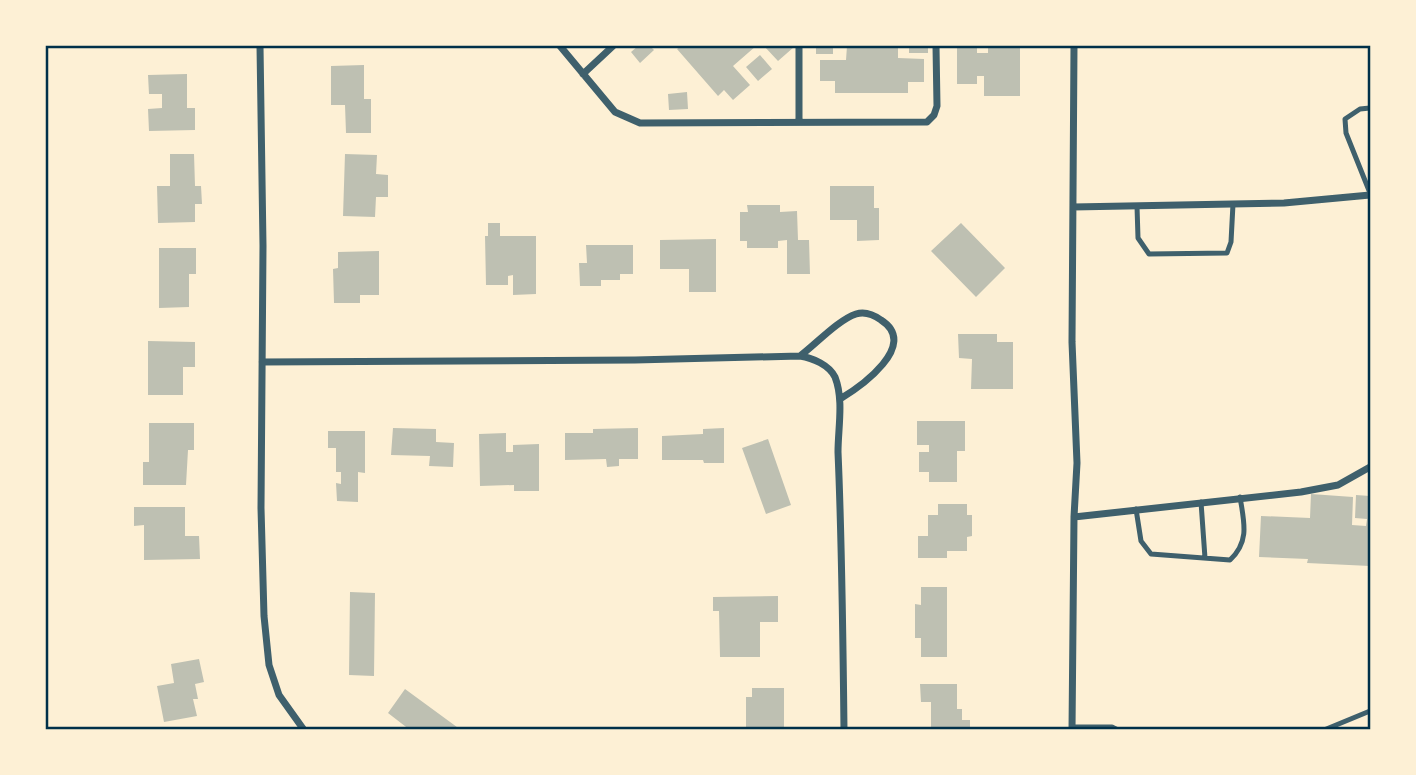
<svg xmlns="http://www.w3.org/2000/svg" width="1416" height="775" font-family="'Source Serif 4',serif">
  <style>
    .building { fill: #bec0b2 }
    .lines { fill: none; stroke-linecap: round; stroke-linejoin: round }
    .service { stroke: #3f606c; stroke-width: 5 }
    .minor { stroke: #3f606c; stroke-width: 7 }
    .neatline { fill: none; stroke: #003049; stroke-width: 2.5 }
  </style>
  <rect width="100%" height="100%" fill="#fdf0d5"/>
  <!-- building -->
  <path class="building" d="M638 46H650L654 50 640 63 631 52Z
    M681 46H756L733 66 750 85 733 100 724 90 718 96 677 49Z
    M764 46H793L794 47 778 61Z
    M816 46H833V54H816Z
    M847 46H898V58L924 59V82H908V93H835V81H820V60H846Z
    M909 46H928V53H909Z
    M957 46H977V53H988V46H1020V96H984V76H977V84H957Z
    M760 55 772 69 758 81 746 67Z
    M364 65V99H371V133H346L345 105H331V66Z
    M187 74V108H195V130L149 131 148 109 162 108V94H149L148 75Z
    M687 92 688 109 669 110 668 94Z
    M170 154H194L195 186H201L202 204H195V222L158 223 157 186H170Z
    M345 154 377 155 376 174 388 175V197H376L375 217 343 216Z
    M830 186H874V208H879V240L857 241V220H830Z
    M747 205H780V212L797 211 798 240H809L810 274H787V240L778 241V248H747V241H740V212H748Z
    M488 223H500V236H536V294L513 295V275L508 276V285H486L485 236H488Z
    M961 223 1005 268 976 297 931 251Z
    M716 239V292H689V269H660V240Z
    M586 245H633V274H620V280H601V286H580L579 263H587Z
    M159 248H196V274H189V307L159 308Z
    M379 251V295H360V303H334L333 269 338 268V252Z
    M958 334H997V342H1013V389H971L972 359 959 358Z
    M148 341 195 342V367H183V395H148Z
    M917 421H965V451H957V482H929V472H919V452H929V445H917Z
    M149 423H194V450H188L186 485H143V462H149Z
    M393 428 436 429V442L454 443 453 467 429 466 430 456 391 455Z
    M638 428V459H619V466L607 467 606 459 565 460V433H593V429Z
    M724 428V463H704L703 460H662V436L703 434V429Z
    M328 431H365V473L358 472V502L337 501 336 483 341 484V472H336V448H328Z
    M506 433V452H513V445L539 444V491H514V485L480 486 479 434Z
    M768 439 791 505 766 514 742 448Z
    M1311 494 1353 497 1352 525 1366 526 1367 519 1355 518 1356 495 1370 496V566L1307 563 1308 559 1259 557 1261 516 1310 518Z
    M938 504H967V515H972V536L967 537V551H947V558H918V536H928V515H938Z
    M134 507H185V536H199L200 559 144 560V525L134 526Z
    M921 587H947V657H921V638H915V604L921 605Z
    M350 592 375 593 374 676 349 675Z
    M778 596V622H760V657H720L719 611H713V597Z
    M199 659 204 682 195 684 198 699H193L197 716 164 722 157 686 174 683 171 664Z
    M920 684H957V709H962V720H970V730H931V702H921Z
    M752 688H784V730H746V697H752Z
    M405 689 461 730H410L388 713Z"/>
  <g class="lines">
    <!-- service -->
    <path class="service" d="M1370 108 1360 109 1345 119 1346 133 1370 193
      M1137 206 1138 238 1149 254 1227 253 1231 242 1233 204
      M1201 502 1205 558
      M1136 509 1141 541 1151 554 1230 560C1250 541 1244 522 1240 497
      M1072 727H1112L1118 730
      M1324 730 1370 711"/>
    <!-- minor -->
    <path class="minor" d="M260 46 263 246 261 508 264 616 269 665 279 695 304 730
      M560 46 615 112 640 123 927 122 934 115 937 106 936 46
      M583 74 613 46
      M799 122V46
      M1073 207 1284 203 1370 195
      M800 356C816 344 838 320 856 314 865 311 874 315 881 320 920 345 860 387 840 399
      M262 362 635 360 800 356C813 358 829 365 835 377 844 400 838 428 838 452 842 544 843 637 844 730
      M1074 517 1301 492 1338 485 1370 467
      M1072 730 1074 517 1077 463 1072 342 1074 46"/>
  </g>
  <!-- border -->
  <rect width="1416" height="775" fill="none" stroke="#fdf0d5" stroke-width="94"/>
  <rect x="47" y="47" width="1322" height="681" class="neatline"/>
</svg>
